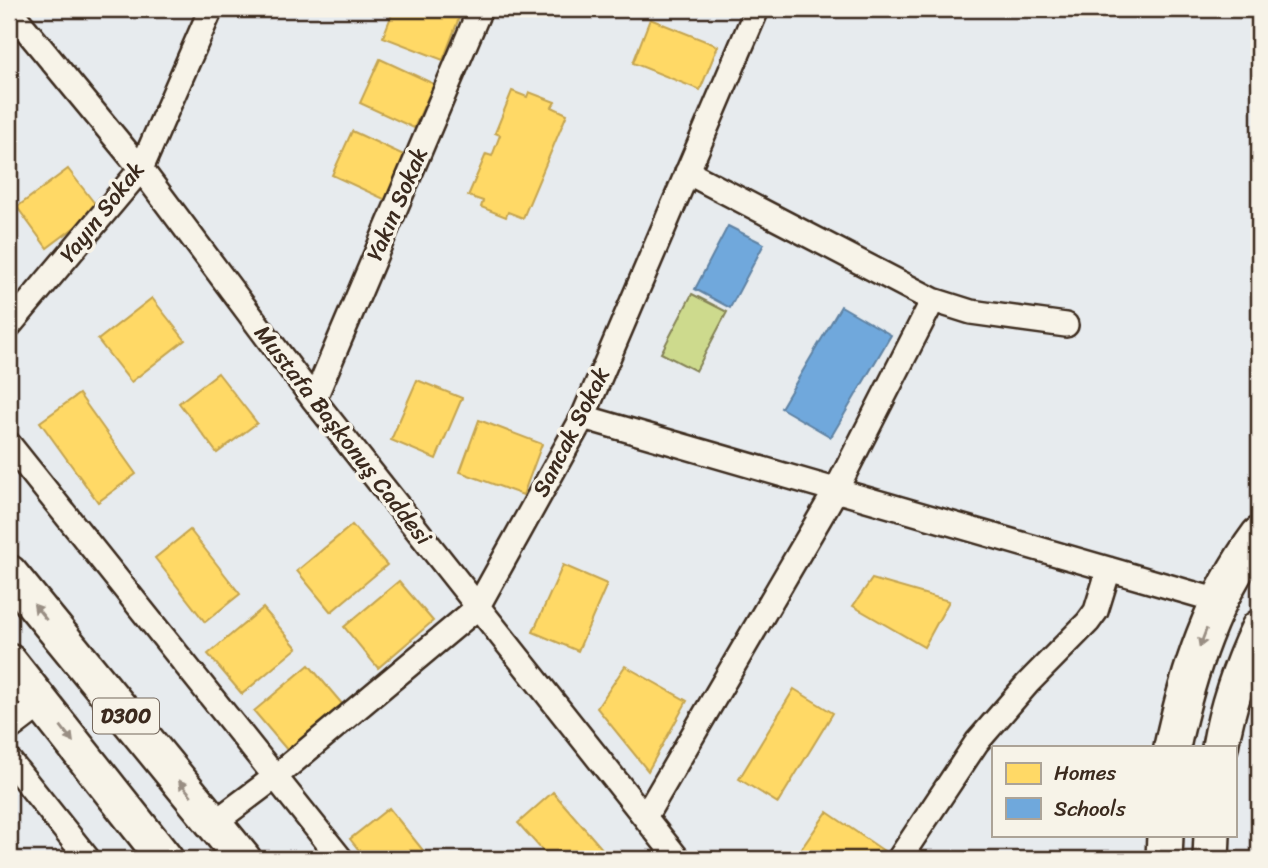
<svg xmlns="http://www.w3.org/2000/svg" width="1268" height="868" font-family="Sriracha,sans-serif">
  <style>
    .green { fill: #cdda8d; stroke: #848256; stroke-width: 2 }
    .homes { fill: #ffd966; stroke: #c4a450; stroke-width: 2 }
    .schools { fill: #6fa8dc; stroke: #5f82a3; stroke-width: 2 }
    .lines { fill: none; stroke-linecap: round; stroke-linejoin: round }
    .minor-casing { stroke: #3b2a1e; stroke-width: 28 }
    .highway-casing { stroke: #3b2a1e; stroke-width: 40 }
    .minor { stroke: #f7f3e8; stroke-width: 23 }
    .highway { stroke: #f7f3e8; stroke-width: 35 }
    .oneway { fill: #998e83 }
    .labels { text-anchor: middle; dominant-baseline: central; stroke-width: 7; stroke-linejoin: round; paint-order: stroke }
    .shield { fill: #f7f3e8; stroke: #73665b; stroke-width: 2 }
    .shield-label { font-size: 21px; font-weight: bold; fill: #3b2a1e }
    .street-label { font-size: 23px; fill: #3b2a1e; stroke: #f7f3e8 }
  </style>
  <rect width="100%" height="100%" fill="#e7ebee"/>
  <filter id="ink" filterUnits="userSpaceOnUse"><feTurbulence type="fractalNoise" baseFrequency=".0143" numOctaves="2"/><feDisplacementMap in="SourceGraphic" scale="14" xChannelSelector="R" yChannelSelector="G"/><feConvolveMatrix kernelMatrix="1 2 1 2 8 2 1 2 1" color-interpolation-filters="sRGB"/></filter>
  <g filter="url(#ink)">
    <!-- green -->
    <path class="green" d="M692 294 727 312 696 371 661 353Z"/>
    <!-- homes -->
    <path class="homes" d="M394 9 462 10 443 60 383 37Z
      M650 19 718 46 700 90 633 63Z
      M380 59 434 84 414 128 360 103Z
      M512 91 527 97 529 92 555 102 552 107 567 114 523 218 508 212 506 217 481 207 483 201 468 196 486 154 492 156 500 135 495 133Z
      M352 131 406 156 386 200 332 175Z
      M68 169 99 209 47 248 17 207Z
      M152 298 185 340 131 382 98 340Z
      M218 373 257 423 217 453 179 403Z
      M417 380 462 398 436 459 391 440Z
      M79 394 136 474 98 502 40 422Z
      M479 420 542 444 523 495 460 472Z
      M352 525 387 565 331 612 297 571Z
      M190 530 240 594 205 622 155 558Z
      M563 565 607 584 578 651 533 632Z
      M872 579 949 601 924 647 853 606Z
      M399 581 433 621 378 668 344 627Z
      M263 608 297 648 242 694 208 654Z
      M309 665 343 705 288 751 254 711Z
      M625 666 687 701 648 771 597 708Z
      M794 689 833 713 778 803 739 779Z
      M553 792 611 859H550L518 823Z
      M389 808 430 859H366L350 839Z
      M827 812 887 853 883 859H803L797 855Z"/>
    <!-- schools -->
    <path class="schools" d="M728 226 764 244 730 308 695 289Z
      M841 306 891 335 831 437 781 408Z"/>
    <g class="lines">
      <defs>
        <path id="minor" d="M9 9 141 169 314 400 678 859
          M687 172 933 300 971 312 1066 325
          M9 326 141 169 211 9
          M314 400 480 9
          M583 417 1219 601
          M9 444 341 859
          M9 729 43 703
          M9 760 88 859
          M645 817 836 490 933 300
          M214 823 275 777 477 608 583 417 757 9
          M899 859 977 742 1028 683 1088 622 1096 611 1109 569"/>
        <path id="highway" d="M9 573 243 859
          M9 662 165 859
          M1172 747C1188 672 1212 598 1259 535
          M1220 747C1227 706 1241 666 1259 628
          M1164 859 1165 835
          M1211 859 1212 835"/>
      </defs>
      <!-- minor casing -->
      <use href="#minor" class="minor-casing"/>
      <!-- highway casing -->
      <use href="#highway" class="highway-casing"/>
      <!-- minor -->
      <use href="#minor" class="minor"/>
      <!-- highway -->
      <use href="#highway" class="highway"/>
    </g>
    <!-- one-way arrows -->
    <defs><path id="oneway-solid" d="M-6-.8H1V-3.2L6.5 0L1 3.2V.8H-6Z" transform="scale(1.75)"/></defs>
    <g class="oneway">
      <use href="#oneway-solid" transform="translate(40 612) rotate(-129)"/>
      <use href="#oneway-solid" transform="translate(1203 638) rotate(111)"/>
      <use href="#oneway-solid" transform="translate(67 734) rotate(52)"/>
      <use href="#oneway-solid" transform="translate(185 788) rotate(-129)"/>
    </g>
  </g>
  <g class="labels">
    <!-- shield labels -->
    <rect class="shield" x="93" y="698.5" width="66" height="35" rx="5"/>
    <g class="shield-label">
      <text x="126" y="716">D300</text>
    </g>
    <!-- street labels -->
    <g class="street-label">
      <text transform="translate(397 204) rotate(-67)">Yakın Sokak</text>
      <text transform="translate(102 212) rotate(-52)">Yayın Sokak</text>
      <text transform="translate(571 432) rotate(-63)">Sancak Sokak</text>
      <text transform="translate(343 435) rotate(52)">Mustafa Başkonuş Caddesi</text>
    </g>
  </g>
  <!-- margin -->
  <rect width="1268" height="868" fill="none" stroke="#f7f3e8" stroke-width="35"/>
  <rect x="18" y="18" width="1233" height="833" fill="none" stroke="#3b2a1e" stroke-width="2.5" filter="url(#ink)"/>
  <!-- legend -->
  <rect x="992" y="746" width="245" height="91" fill="#f7f3e8" stroke="#aca397" stroke-width="2"/>
  <rect x="1006" y="763" width="35" height="21" fill="#ffd966" stroke="#aca397" stroke-width="2"/>
  <text x="1054" y="780" font-size="21" fill="#3b2a1e">Homes</text>
  <rect x="1006" y="798" width="35" height="21" fill="#6fa8dc" stroke="#aca397" stroke-width="2"/>
  <text x="1054" y="816" font-size="21" fill="#3b2a1e">Schools</text>
</svg>
